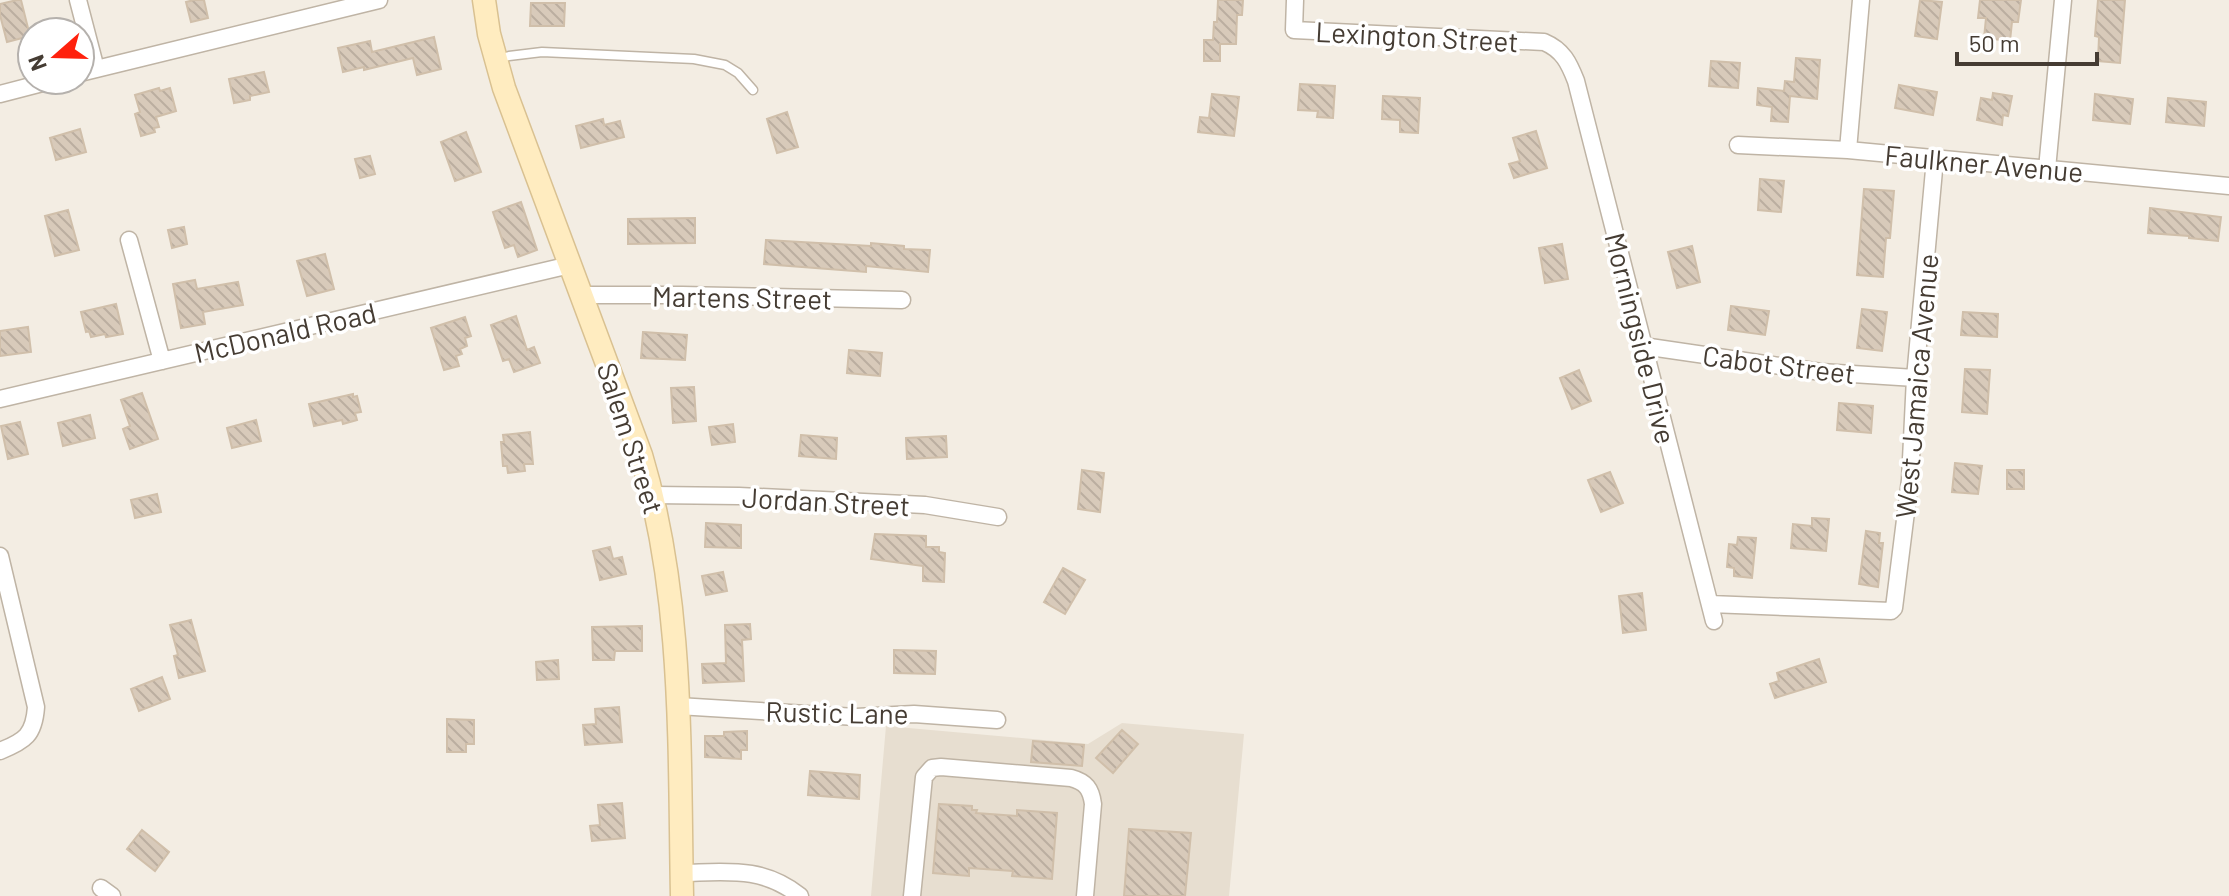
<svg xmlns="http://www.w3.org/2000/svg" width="2229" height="896" font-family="Barlow,sans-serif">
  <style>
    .residential { fill: #e7ded0 }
    .building { fill: url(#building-back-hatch); stroke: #d0bfaa; stroke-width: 2 }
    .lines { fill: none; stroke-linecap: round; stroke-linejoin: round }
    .lane-casing { stroke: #bfb4a5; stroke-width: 11 }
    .street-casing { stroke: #bfb4a5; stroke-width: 19 }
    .secondary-casing { stroke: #d9c191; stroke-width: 25 }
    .lane { stroke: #fff; stroke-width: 8 }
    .street { stroke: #fff; stroke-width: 16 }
    .secondary { stroke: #ffecc0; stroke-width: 22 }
    .labels { text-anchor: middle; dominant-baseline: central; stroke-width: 7; stroke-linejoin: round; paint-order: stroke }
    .street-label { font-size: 28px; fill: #453c33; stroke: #fff }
  </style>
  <defs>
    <pattern id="building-back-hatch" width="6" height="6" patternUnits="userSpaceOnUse" patternTransform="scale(2)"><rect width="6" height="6" fill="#d8caba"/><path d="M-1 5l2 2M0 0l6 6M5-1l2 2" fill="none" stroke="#bbaea0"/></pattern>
  </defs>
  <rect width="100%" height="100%" fill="#f3ede3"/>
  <!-- residential -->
  <path class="residential" d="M1122 723 1244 734 1229 896H871L886 726 1088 744Z"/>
  <!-- building -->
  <path class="building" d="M17 0H21L30 36 7 42 0 15V4Z
    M194 0H204L208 18 191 22 186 2Z
    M1218 0H1243L1242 15H1237L1236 44H1220V61H1204V40H1213L1214 22H1217Z
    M1920 0 1942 2 1937 39 1915 36Z
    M1980 0H2021L2018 22H2012L2010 41 1984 38 1986 18H1978Z
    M2098 0H2125L2120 63 2098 61 2099 37 2095 36Z
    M531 3H565L564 26H530Z
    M434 37 441 69 417 75 413 58 364 70V67L343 72 338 48 370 41 372 52Z
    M1796 58 1820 60 1817 99 1790 96 1788 122 1771 121 1772 107 1757 105 1758 88 1784 91 1785 81 1794 82Z
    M1711 61 1740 63 1738 88 1709 86Z
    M264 72 269 92 250 96V100L234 103 229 79Z
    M1300 84 1335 86 1333 118 1317 117 1318 111 1298 110Z
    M1899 85 1937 92 1933 115 1895 108Z
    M159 88 160 91 170 88 176 111 156 117 159 127 154 128 155 132 141 136 135 114 140 112 135 95Z
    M1993 93 2012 96 2008 116 2003 115 2002 125 1977 120 1981 98 1992 100Z
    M1212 94 1239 97 1234 136 1198 132 1200 117 1209 118Z
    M2095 94 2133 99 2130 124 2093 120Z
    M1383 96 1420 98 1418 133 1400 132V120L1382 119Z
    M2168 98 2206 102 2204 126 2166 122Z
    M787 112 798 147 777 153 767 119Z
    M603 119 604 125 620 121 624 137 581 148 576 126Z
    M80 129 86 152 56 160 50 138Z
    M1536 131 1547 168 1514 178 1509 164 1520 161 1513 138Z
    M466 132 481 172 455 181 441 142Z
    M370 156 375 174 360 178 355 159Z
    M1760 179 1784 181 1781 212 1758 210Z
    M1864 189 1894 191 1890 238H1886L1883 277 1857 275Z
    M521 202 537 250 518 257 514 245 505 248 493 212Z
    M2150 208 2221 217 2218 241 2189 238V236L2148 233Z
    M68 210 79 250 55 256 45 216Z
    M695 218V243L628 244V219Z
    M184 227 187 244 172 248 168 230Z
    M766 240 871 246V243L904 246V249L930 250 928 272 866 266V272L764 264Z
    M1562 244 1568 279 1545 283 1539 248Z
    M1692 246 1700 282 1677 288 1668 252Z
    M325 254 334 289 307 296 297 261Z
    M195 280 197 289 238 282 243 305 203 312 205 324 181 328 173 284Z
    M116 304 123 334 106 337 105 334 91 337 89 331 86 332 81 312Z
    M1731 306 1769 311 1765 335 1728 330Z
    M1862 309 1887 312 1882 351 1857 348Z
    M1963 312 1998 314 1997 337 1961 335Z
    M516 316 527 350 534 347 540 363 514 372 509 359 503 361 491 325Z
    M465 317 471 336 465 338 467 346 460 349 462 354 456 356 459 366 444 370 431 328Z
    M28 327 31 352 0 356V331Z
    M643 332 687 335 685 360 641 358Z
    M849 350 882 353 880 376 847 373Z
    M1965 369 1990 370 1987 414 1962 412Z
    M1579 370 1591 401 1572 409 1560 378Z
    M694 387 696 421 673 423 671 388Z
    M142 393 158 439 130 449 123 429 130 426 121 400Z
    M353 394V397L357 396 361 412 355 413 357 420 343 424 342 420 314 426 309 404Z
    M1839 403 1873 406 1871 433 1837 430Z
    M90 415 95 438 63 446 58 423Z
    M256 420 261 441 232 448 227 428Z
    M20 422 28 454 8 459 1 426Z
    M733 424 735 442 712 445 709 427Z
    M530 432 533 464H524L525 471 508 473 507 466H503L501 442H504L503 435Z
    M801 435 837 438 836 459 799 456Z
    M946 436 947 457 907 459 906 438Z
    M1955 463 1982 466 1978 494 1952 492Z
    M1082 470 1104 473 1100 512 1078 509Z
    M2007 470H2024V489H2007Z
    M1610 472 1623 503 1601 512 1588 480Z
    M157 494 161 512 135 518 131 500Z
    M1812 518 1829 519 1826 551 1791 548 1793 524 1812 526Z
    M706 523 741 525V548L705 547Z
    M1866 531 1880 533 1879 543H1883L1878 587 1859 584Z
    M875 534 926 536V547H939V552L945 553 944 582 923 581V566L871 559Z
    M1738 537 1756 538 1752 578 1734 576V568L1727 567 1729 544 1737 545Z
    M610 547 613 559 622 557 626 574 600 580 593 551Z
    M1063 568 1085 580 1065 614 1044 602Z
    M723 572 727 591 706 595 702 576Z
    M1642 593 1646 630 1623 633 1619 596Z
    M191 620 205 671 179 678 174 656 178 655 170 625Z
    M750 624 751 639 742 640 744 681 703 683 702 664 726 663 725 625Z
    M642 626V651H615L614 660H593L592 627Z
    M894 650 936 651 935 674 894 673Z
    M1819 659 1826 682 1775 698 1770 684 1779 681 1777 673Z
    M558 660 559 679 537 680 536 662Z
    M162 677 170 699 139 711 131 689Z
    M619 707 622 742 585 745 583 725 596 724 595 709Z
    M447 719 474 720V744H466V752H447Z
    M1122 730 1138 744 1113 773 1096 758Z
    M747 731V750H741V759L705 757V736H724V732Z
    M1033 741 1084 745 1082 766 1031 762Z
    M810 771 860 775 859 799 808 795Z
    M622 803 625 838 592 841 590 826 600 825 598 805Z
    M939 804 972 806V810H977L976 813 1017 816V810L1057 813 1052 879 1012 876 1013 871 969 868V876L933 873Z
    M1129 829 1191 833 1185 896H1124Z
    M142 830 169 852 155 871 127 849Z"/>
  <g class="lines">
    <defs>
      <path id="lane" d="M498 59 509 56 542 52 694 59 725 65 738 73 753 90"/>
      <path id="street" d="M78 0 96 69
        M1295 0 1294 30 1544 42C1563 50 1569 63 1576 81L1714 621
        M80 73 379 0
        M0 94 54 80
        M1738 145 1848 150 2229 186
        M1848 150 1861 0
        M2047 169 2063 0
        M129 240 162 361
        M581 295H682L902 300
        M1643 346 1821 372 1915 378
        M0 399 570 265
        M653 495 739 496 925 505 998 517
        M0 556 36 707C34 735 25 741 0 751
        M1710 604 1891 611 1894 608 1910 480 1915 378 1935 159
        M678 706 856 717 914 714 997 720
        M682 873C727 872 762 866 800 896
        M101 888 112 896
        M912 896 924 777 932 768 941 767 1071 778C1086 782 1091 789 1093 804L1085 896"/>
      <path id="secondary" d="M484 0 489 34 504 88 641 455C684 598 679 748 682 896"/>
    </defs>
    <!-- lane casing -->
    <use href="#lane" class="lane-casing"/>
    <!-- street casing -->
    <use href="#street" class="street-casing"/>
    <!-- secondary casing -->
    <use href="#secondary" class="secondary-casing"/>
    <!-- lane -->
    <use href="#lane" class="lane"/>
    <!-- street -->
    <use href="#street" class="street"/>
    <!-- secondary -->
    <use href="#secondary" class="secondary"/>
  </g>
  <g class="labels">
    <!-- street labels -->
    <g class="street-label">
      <text transform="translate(1417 36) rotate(3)">Lexington Street</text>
      <text transform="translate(1984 163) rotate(5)">Faulkner Avenue</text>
      <text transform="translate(742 297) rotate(1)">Martens Street</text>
      <text transform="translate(285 332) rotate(-13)">McDonald Road</text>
      <text transform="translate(1641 338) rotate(76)">Morningside Drive</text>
      <text transform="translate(1779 364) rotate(7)">Cabot Street</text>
      <text transform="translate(1916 386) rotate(-85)">West Jamaica Avenue</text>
      <text transform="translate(631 438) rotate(72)">Salem Street</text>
      <text transform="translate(826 501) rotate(3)">Jordan Street</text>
      <text transform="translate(837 712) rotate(1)">Rustic Lane</text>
    </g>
  </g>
  <!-- north arrow -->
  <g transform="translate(56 56) rotate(250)"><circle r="38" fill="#ffffff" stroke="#b5b1ad" stroke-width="2"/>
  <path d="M0-6L14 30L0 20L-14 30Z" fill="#ff210d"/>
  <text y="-12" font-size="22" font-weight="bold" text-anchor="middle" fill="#453c33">N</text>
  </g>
  <!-- scale -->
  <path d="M1957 52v12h140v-12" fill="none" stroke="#453c33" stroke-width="4"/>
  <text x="1969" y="52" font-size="24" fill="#453c33" stroke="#ffffff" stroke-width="6" paint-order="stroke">50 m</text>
</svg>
